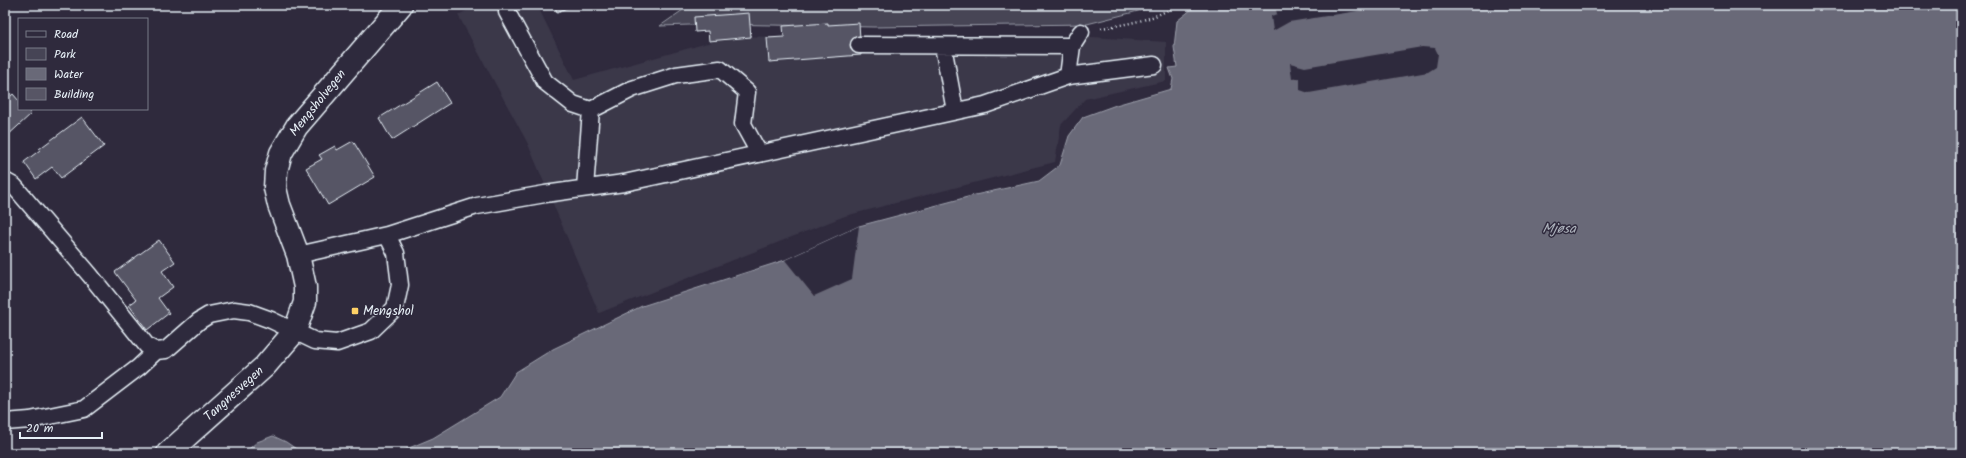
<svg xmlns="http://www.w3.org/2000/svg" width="1966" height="458" font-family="Kalam,sans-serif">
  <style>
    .built { fill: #3b3749 }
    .green { fill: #464455; stroke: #979aa6 }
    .water { fill: #696978; stroke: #9c9fab }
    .pier { fill: #2f2a3d }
    .building { fill: #575565; stroke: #e8f1f8 }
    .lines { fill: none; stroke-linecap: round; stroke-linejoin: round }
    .lane-casing { stroke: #e8f1f8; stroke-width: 19 }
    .secondary-casing { stroke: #e8f1f8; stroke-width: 25 }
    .path { stroke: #e8f1f8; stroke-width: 2.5; stroke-dasharray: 1 3; stroke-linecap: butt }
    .lane { stroke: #2f2a3d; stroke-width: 16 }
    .secondary { stroke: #2f2a3d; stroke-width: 22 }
    .poi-dot { fill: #ffd166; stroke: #2f2a3d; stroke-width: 1.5 }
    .labels { text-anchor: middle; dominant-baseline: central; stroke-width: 3; stroke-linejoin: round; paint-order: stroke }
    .street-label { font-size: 13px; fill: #e8f1f8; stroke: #2f2a3d }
    .poi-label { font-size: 13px; fill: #e8f1f8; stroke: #2f2a3d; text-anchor: start }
    .water-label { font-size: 14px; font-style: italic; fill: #afb4be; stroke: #2f2a3d }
  </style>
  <rect width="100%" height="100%" fill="#2f2a3d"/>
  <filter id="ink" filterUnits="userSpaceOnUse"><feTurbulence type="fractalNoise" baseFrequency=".025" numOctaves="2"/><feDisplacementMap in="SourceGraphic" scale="8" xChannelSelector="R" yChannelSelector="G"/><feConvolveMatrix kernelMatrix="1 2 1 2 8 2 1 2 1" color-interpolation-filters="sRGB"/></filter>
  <g filter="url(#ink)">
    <!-- built -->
    <path class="built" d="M478 5H537L574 80 733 36 970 41 1093 37 1166 42V81L1085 99 1061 125 1055 162 845 216 599 313 527 142 458 15Z"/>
    <!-- green -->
    <path class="green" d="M690 5H1156L1150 8 1087 24 874 27 719 24 660 26Z"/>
    <!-- water -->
    <path class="water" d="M1197 5H1961V453H397L433 438 500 397 516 372 553 349 642 306 785 260 859 226 975 195 1039 181 1060 165 1069 136 1083 117 1116 105 1171 89 1173 79 1169 68 1177 67 1174 47 1177 21Z
      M273 436 286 442 302 453H244L257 442Z"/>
    <!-- pier -->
    <path class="pier" d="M1275 5H1395L1289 22 1273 31 1271 16 1277 14Z
      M1422 47 1435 48 1438 54 1436 67 1428 72 1309 93 1300 90V78L1292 79 1290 63 1305 67Z
      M859 226 852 279 814 296 785 260Z"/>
    <!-- building -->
    <path class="building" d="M554 5H574L557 12Z
      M749 13 751 37 709 41 708 31 695 32 694 17Z
      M828 23V25L859 23 861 55 769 62 767 38 784 37 783 26Z
      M437 82 450 103 392 140 379 118Z
      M13 94 19 101V109H26L31 114 5 138V101Z
      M82 117 104 146 61 178 52 167 36 179 24 162 40 150 39 149Z
      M353 141 375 177 328 205 306 168 322 159 319 155 335 146 337 150Z
      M159 240 175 262 162 271 173 287 158 298 169 313 147 330 129 305 136 300 115 272Z"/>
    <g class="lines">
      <!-- lane casing -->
      <g class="lane-casing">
        <path id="lane" d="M507 12 545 82 573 104 591 110
          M859 45 1072 46
          M943 46 955 111
          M1068 76 1072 46 1081 32
          M5 181 14 186 90 275 147 346 156 351 166 350 199 321 209 315 234 310 249 312 271 320 315 341 337 343 371 331 395 308 400 285 396 253 387 235
          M585 188 591 110 632 89 676 75 720 69 747 92 743 124 759 153
          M298 255 387 235 477 206 545 194 624 183 985 105 1068 76 1154 65
          M5 422 30 420 84 409 139 367 156 351"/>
      </g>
      <!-- secondary casing -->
      <g class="secondary-casing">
        <path id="secondary" d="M168 453 265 366 295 331 305 302V287L298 255 279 205 275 188 276 171 281 153 297 126 401 5"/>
      </g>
      <!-- path -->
      <path class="path" d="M1101 28C1128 24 1154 20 1176 5"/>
      <!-- lane -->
      <use href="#lane" class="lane"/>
      <!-- secondary -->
      <use href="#secondary" class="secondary"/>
    </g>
  </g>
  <!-- markers -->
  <rect class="poi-dot" x="351" y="307" width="8" height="8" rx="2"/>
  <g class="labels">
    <!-- street labels -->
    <g class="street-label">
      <text transform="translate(318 103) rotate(-51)">Mengsholvegen</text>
      <text transform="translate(234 394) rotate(-42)">Tangnesvegen</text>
    </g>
    <!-- poi labels -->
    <g class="poi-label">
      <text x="363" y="311">Mengshol</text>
    </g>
    <!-- water labels -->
    <g class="water-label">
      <text x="1559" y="229">Mjøsa</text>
    </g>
  </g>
  <!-- margin -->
  <rect width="1966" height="458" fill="none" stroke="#2f2a3d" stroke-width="20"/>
  <rect x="10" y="10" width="1946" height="438" fill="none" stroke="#e8f1f8" stroke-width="1.5" filter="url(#ink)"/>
  <!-- legend -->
  <rect x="18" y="18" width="130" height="92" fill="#2f2a3d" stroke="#797a88"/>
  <rect x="26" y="31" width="20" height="6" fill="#2f2a3d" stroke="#797a88"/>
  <text x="54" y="38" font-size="12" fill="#e8f1f8">Road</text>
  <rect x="26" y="48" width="20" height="12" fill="#464455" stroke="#797a88"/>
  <text x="54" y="58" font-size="12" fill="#e8f1f8">Park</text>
  <rect x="26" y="68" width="20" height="12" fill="#696978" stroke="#797a88"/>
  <text x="54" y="78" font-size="12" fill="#e8f1f8">Water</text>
  <rect x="26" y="88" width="20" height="12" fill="#575565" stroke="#797a88"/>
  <text x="54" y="98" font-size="12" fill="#e8f1f8">Building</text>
  <!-- scale -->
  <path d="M20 432v6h82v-6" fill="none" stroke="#e8f1f8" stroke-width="2"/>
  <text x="26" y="432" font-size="12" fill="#e8f1f8" stroke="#2f2a3d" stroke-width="3" paint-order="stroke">20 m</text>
</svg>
